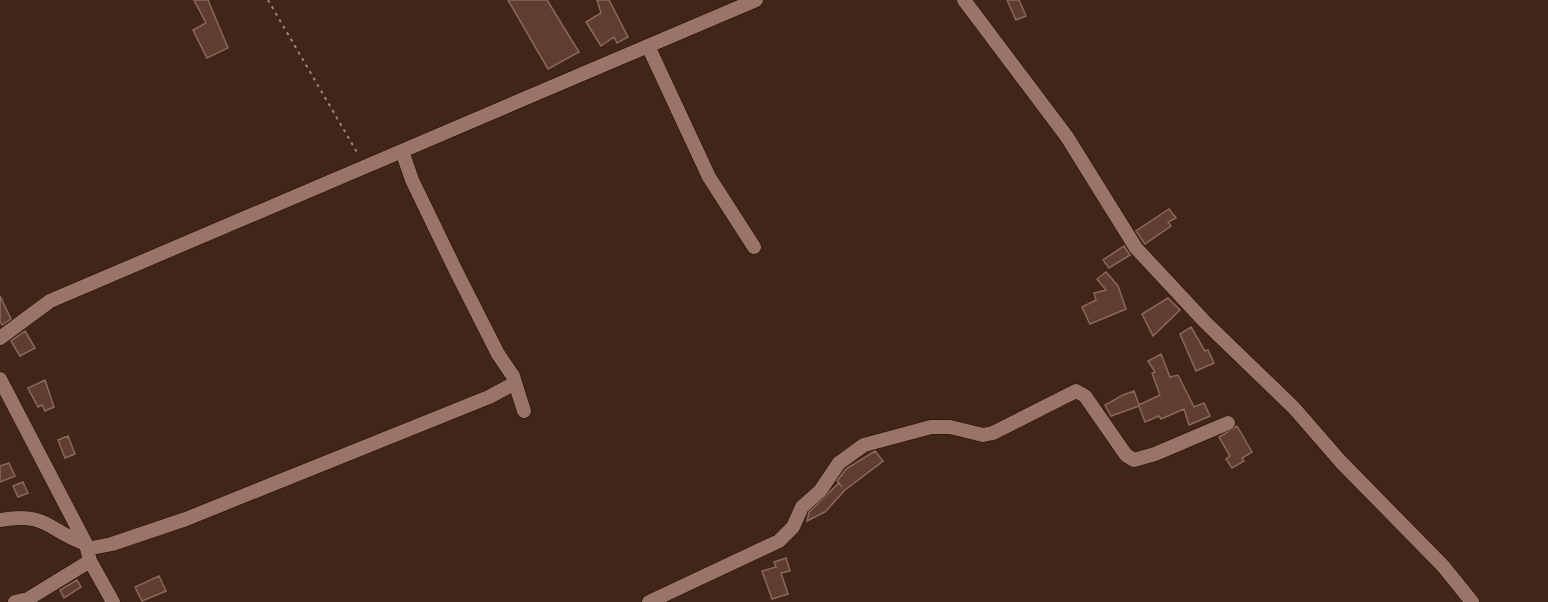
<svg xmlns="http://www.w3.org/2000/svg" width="1548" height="602" font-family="Merriweather,serif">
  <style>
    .building { fill: #5d3e31; stroke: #8a685a; stroke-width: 1.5 }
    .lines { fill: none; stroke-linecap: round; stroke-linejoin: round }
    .minor-casing { stroke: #270d03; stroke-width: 15 }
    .path { stroke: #9d857b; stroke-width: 2; stroke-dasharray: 3 4.5; stroke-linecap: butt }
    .minor { stroke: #997568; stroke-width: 14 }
  </style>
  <rect width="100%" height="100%" fill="#422519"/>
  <!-- building -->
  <path class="building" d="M194 0H208L228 48 207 58 193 30 206 23Z
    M508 0H547L579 52 548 69Z
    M597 0H609L628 37 617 43 614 37 601 46 586 22 601 13Z
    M1007 0H1019L1026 16 1016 20Z
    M1169 209 1176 218 1168 222 1171 226 1145 244 1136 231Z
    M1124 246 1130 255 1109 268 1103 260Z
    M1106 272 1118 286 1126 309 1090 324 1082 307 1096 300 1094 293 1106 290 1097 279Z
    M0 296 11 319 2 325 0 321Z
    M1168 298 1180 310 1153 336 1142 314Z
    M1191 327 1205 351 1208 350 1214 363 1196 371 1180 334Z
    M25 331 35 348 20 356 11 341Z
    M1161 354 1170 377 1178 375 1194 407 1204 403 1210 416 1189 425 1184 409 1161 419 1159 416 1145 422 1139 406 1111 416 1105 405 1123 395 1134 391 1139 405 1160 395 1152 373 1155 372 1148 361Z
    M45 380 54 407 45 411 42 405 38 407 28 388Z
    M1237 426 1252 452 1242 458 1244 461 1232 468 1226 459 1230 456 1219 437Z
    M68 436 75 454 65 458 58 440Z
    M875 451 883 461 845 490 825 512 807 521 809 512 839 483 842 487 837 481 846 469Z
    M9 463 15 476 0 482V466Z
    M23 482 28 493 18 497 13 486Z
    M786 558 790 571 781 573 788 594 772 599 762 571 776 567 774 562Z
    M159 576 166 591 142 601 135 587Z
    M77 580 81 587 64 598 60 590Z"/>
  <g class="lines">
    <!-- minor casing -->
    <g class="minor-casing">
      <path id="minor" d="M964 0 1067 137 1136 248 1205 322 1294 408 1341 462 1443 566 1472 602
        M648 46 709 177 754 247
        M402 151 412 180 456 271 498 354 513 376 524 411
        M0 338 50 301 756 0
        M0 379 86 544 90 561 113 602
        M0 520C49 512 46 530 86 544
        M87 549 112 544 186 519 489 397 515 383
        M15 602 28 599 90 561
        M649 602 779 541 793 527 802 507 820 491 839 463 864 445 931 427H950L983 435 993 433 1076 391 1085 396 1126 455 1134 460 1155 454 1228 423"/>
    </g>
    <!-- path -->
    <path class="path" d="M268 0 358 154"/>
    <!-- minor -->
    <use href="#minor" class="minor"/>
  </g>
</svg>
